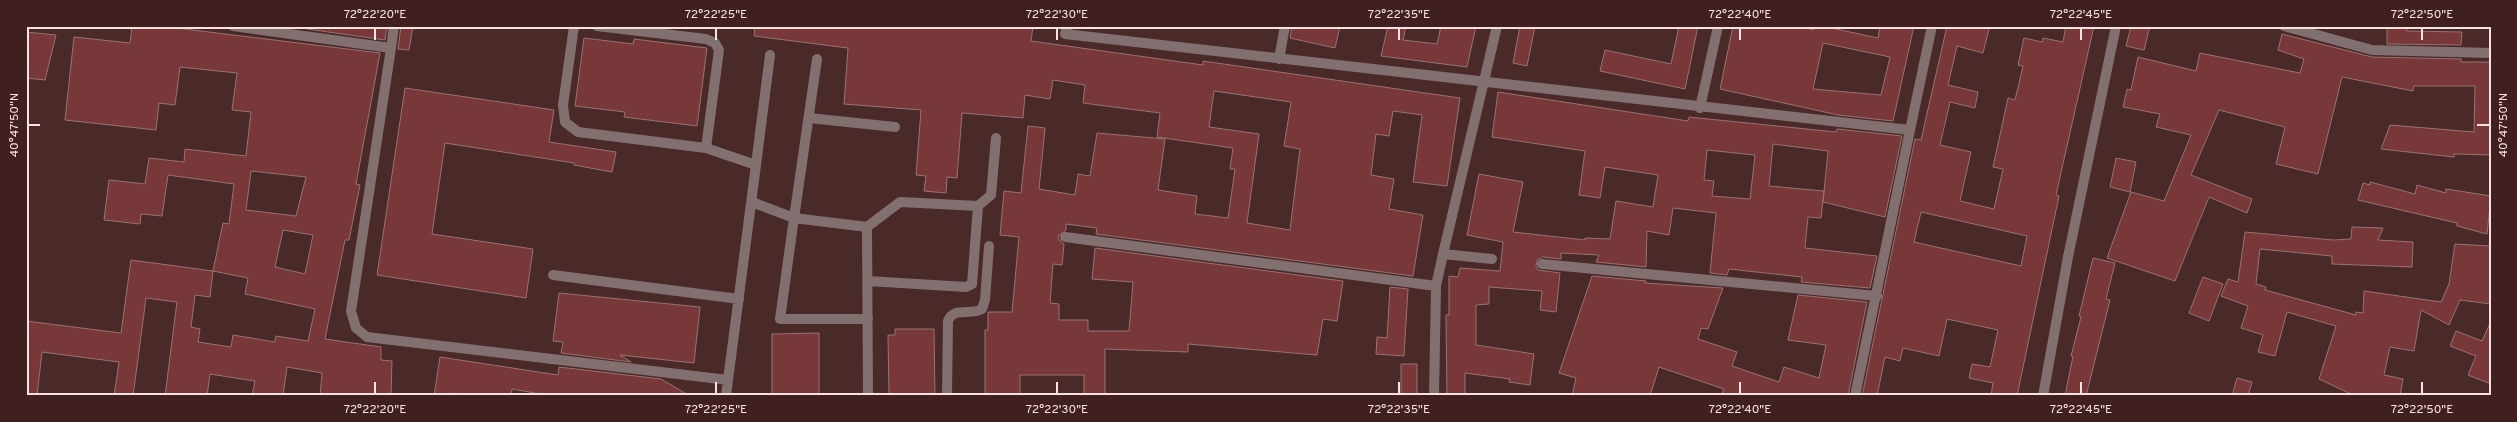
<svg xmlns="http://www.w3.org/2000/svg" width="2517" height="422" font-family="Overpass,sans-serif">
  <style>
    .building { fill: #78383a; stroke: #997271; fill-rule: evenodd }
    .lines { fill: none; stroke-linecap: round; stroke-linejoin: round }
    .service { stroke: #827070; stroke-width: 10 }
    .ticks { fill: none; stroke: #f8e2e1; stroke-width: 2 }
    .neatline { fill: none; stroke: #f8e2e1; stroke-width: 2 }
    .ticks-label { font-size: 12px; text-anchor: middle; fill: #f8e2e1 }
  </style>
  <rect width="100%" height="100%" fill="#4a2929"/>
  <!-- building -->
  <path class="building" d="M132 26H160L380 53 356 184 360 185 349 240H345L325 339 381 347V360L392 361 391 396H320L322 373 287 367 283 396H252L255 381 210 374 207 396H165L177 302 146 298 133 396H114L119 362 42 352 37 396H26V321L121 333 131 260 213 271 223 223 229 224 234 184 168 175 162 216 141 214 140 224 104 220 109 180 145 184 149 158 184 162 185 149 246 156 251 112 232 110 237 73 180 67 175 105 159 103 156 130 65 120 74 37 130 43ZM251 171 306 177 296 216 246 210ZM283 230 313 235 305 274 275 267ZM213 271 248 278 245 294 315 309 308 341 276 336 275 342 233 335 231 347 198 342 200 329 191 327 195 295 210 297Z
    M308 26H387L385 40 307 29Z
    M401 26H413L409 50 398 49Z
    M755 26H1033L1031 41 1203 65V61L1460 98 1447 186 1413 182 1422 115 1393 111 1389 136 1376 134 1371 175 1394 179 1389 209 1423 215 1413 276 1096 234 1097 228 1066 224V230L1058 236 1059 240 1064 244 1062 265 1053 264 1050 303 1059 304V320H1088V331H1129L1133 282 1092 279 1095 248 1343 281 1337 321 1323 319 1317 355 1188 344V352L1105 349V396H1084V375H1020V396H985V330H988V312H1012L1019 237 1000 235 1004 191 1021 193 1028 126 1045 128 1039 189 1075 195 1078 174 1090 176 1097 133 1165 139 1158 190 1197 196 1195 214 1228 218 1235 169H1230L1233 148 1157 137 1160 113 1083 103 1085 85 1053 80 1050 99 1025 95 1023 118 962 113 957 178 947 177 946 193 924 191 926 176 916 175 921 110 844 104 848 48 754 36ZM1214 91 1291 102 1284 146 1300 149 1290 230 1247 223 1259 134 1209 127Z
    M1292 26H1340L1335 48 1290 38Z
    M1388 26H1406L1403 40 1437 44 1441 26H1476L1467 67 1381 56Z
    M1520 26H1535L1527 66 1513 63Z
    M1679 26H1698L1685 89 1600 71 1605 50 1671 64Z
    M1733 26H1799L1814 30 1815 26H1822L1878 38 1880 26H1914L1893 121 1838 115 1720 89ZM1823 43 1890 57 1881 95 1813 89Z
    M1947 26H1976L1989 29 1983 53 1957 46 1948 85 1978 92 1975 108 1950 102 1940 145 1971 152 1960 201 1994 209 2003 169 1993 167 2008 98 2015 100 2023 66 2018 65 2024 38 2042 42 2043 38 2063 42 2066 26H2094L2056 195 2059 196 2017 396H1991L1993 383 1969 378 1972 364 1990 367 1998 330 1947 319 1939 356 1903 348 1900 361 1885 357 1877 396H1862L1915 139 1921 140ZM1921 212 2027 236 2021 266 1914 242Z
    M2131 26H2150L2144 50 2126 46Z
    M2387 26H2407V31L2462 32 2461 45 2387 44Z
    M26 32 56 35 45 80 26 78Z
    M2282 34 2372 57 2461 59V62H2491V155L2454 154V157L2381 149 2390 125 2474 132 2475 86H2414L2413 91 2342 77 2318 174 2276 164 2285 127 2219 110 2191 175 2252 199 2247 213 2209 197 2175 281 2107 258 2131 192 2164 201 2191 135 2156 127 2160 114 2123 107 2127 89 2131 90 2138 57 2196 71 2200 53 2300 73 2304 59 2278 50Z
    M584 38 633 44 634 39 707 48 697 126 624 117 625 112 575 106Z
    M405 88 554 110 549 142 616 152 612 172 574 165V163L445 143 432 234 533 249 526 298 377 275Z
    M1498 92 1688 121 1689 117 1836 132 1837 129 1902 136 1885 217 1823 202 1828 151 1773 144 1769 186 1824 191 1821 218 1808 217 1805 248 1877 256 1870 288 1801 282 1802 277 1729 269 1727 275 1710 273 1716 213 1673 208 1669 235 1647 231 1646 267 1596 262 1599 255 1561 253V259L1543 257 1537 260 1536 266 1538 270 1560 273 1556 312 1540 310 1542 291 1489 287V304L1476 305V345L1534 354 1530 385 1509 382 1510 379 1465 373V396H1447L1446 315H1449V276L1458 277 1460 268 1500 271 1503 242 1467 235 1479 174 1523 182 1513 232 1585 240V238L1610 239 1616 201 1653 207 1658 175 1605 167 1600 198 1579 195 1585 151 1492 137ZM1707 150 1755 155 1750 199 1712 196 1714 181 1704 180Z
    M2116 158 2136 162 2130 192 2110 187Z
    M2370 182 2415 194 2417 185 2446 193V189L2491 196 2487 234 2457 226V223L2358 200 2363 183 2370 185Z
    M2352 227 2383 228 2378 240 2413 242 2412 267 2332 264V256L2260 249 2256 284 2266 287 2265 290 2356 315V312L2363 313 2364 291 2441 302 2449 284 2455 244 2491 246V304L2460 300 2449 325 2421 310 2414 351 2390 347 2384 375 2403 379 2400 396H2355L2319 379 2336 326 2287 312 2275 356 2258 352 2263 335 2241 328 2248 306 2221 296 2228 279 2238 282 2245 232 2333 240 2351 239Z
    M2093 258 2115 263 2106 299 2110 300 2086 396H2065L2073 356H2071L2081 317 2079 316Z
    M1592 276 1646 281 1645 283 1723 288 1708 329 1701 328 1698 339 1737 352 1732 366 1779 382 1784 367 1819 378 1826 345 1788 340 1798 295 1867 302 1848 396H1721L1724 389 1659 367 1650 396H1572L1576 378 1559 373Z
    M2203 277 2223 284 2209 321 2189 313Z
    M1390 287 1408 289 1404 356 1376 354 1377 337 1387 338Z
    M559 293 700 307 694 363 620 355 631 362 561 353 563 342 553 341Z
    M2491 321V384L2468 375 2476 356 2450 346 2456 331 2482 341Z
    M895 329H934L935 396H889L888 335H895Z
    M819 333V396H772V334Z
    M440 357 558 375 559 367 661 379 690 396H552L512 389 511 396H472L454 393V396H434Z
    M1401 364H1417V396H1401Z
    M2237 378 2252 382 2248 396H2232Z"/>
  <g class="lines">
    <!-- service -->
    <path class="service" d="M233 26 391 48 351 311 356 328 367 337 728 380 726 396
      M574 26 563 105 565 122 578 132 706 148 756 165 728 380
      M597 26 706 39 715 43 719 50 706 148
      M1067 26 1065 34 1910 130 1932 26
      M2284 26 2372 50 2491 53
      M391 48 394 26
      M1279 59 1285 26
      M1700 108 1718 26
      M809 118 895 127
      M756 165 770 55
      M752 202 794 218 817 59
      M978 206 991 195 996 138
      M867 227 900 202 978 206 972 284 966 287 868 281
      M1065 237 1436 286
      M1443 254 1497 26
      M1542 264 1877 296
      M553 275 739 299
      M868 319H780L794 218 867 227 868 396
      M947 396 948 321C954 306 970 316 982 309L985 300 989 246
      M1434 396 1436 286 1443 254 1492 259
      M1855 396 1910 130
      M2043 396 2068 257 2116 26"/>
  </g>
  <!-- ticks -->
  <path class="ticks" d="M375 28V40M716 28V40M1057 28V40M1399 28V40M1740 28V40M2081 28V40M2422 28V40M28 125H40M2477 125H2490M375 382V394M716 382V394M1057 382V394M1399 382V394M1740 382V394M2081 382V394M2422 382V394"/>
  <!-- border -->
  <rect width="2517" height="422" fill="none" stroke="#3f1f1f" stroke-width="55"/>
  <rect x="28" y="28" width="2462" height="366" class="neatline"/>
  <g class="ticks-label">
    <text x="375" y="18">72°22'20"E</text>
    <text x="716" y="18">72°22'25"E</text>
    <text x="1057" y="18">72°22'30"E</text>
    <text x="1399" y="18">72°22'35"E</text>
    <text x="1740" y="18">72°22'40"E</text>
    <text x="2081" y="18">72°22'45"E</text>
    <text x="2422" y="18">72°22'50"E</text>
    <text transform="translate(14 125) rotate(-90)" y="4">40°47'50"N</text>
    <text transform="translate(2503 125) rotate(-90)" y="4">40°47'50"N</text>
    <text x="375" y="413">72°22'20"E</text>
    <text x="716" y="413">72°22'25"E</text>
    <text x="1057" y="413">72°22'30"E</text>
    <text x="1399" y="413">72°22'35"E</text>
    <text x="1740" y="413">72°22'40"E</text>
    <text x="2081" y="413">72°22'45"E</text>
    <text x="2422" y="413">72°22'50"E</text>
  </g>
</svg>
